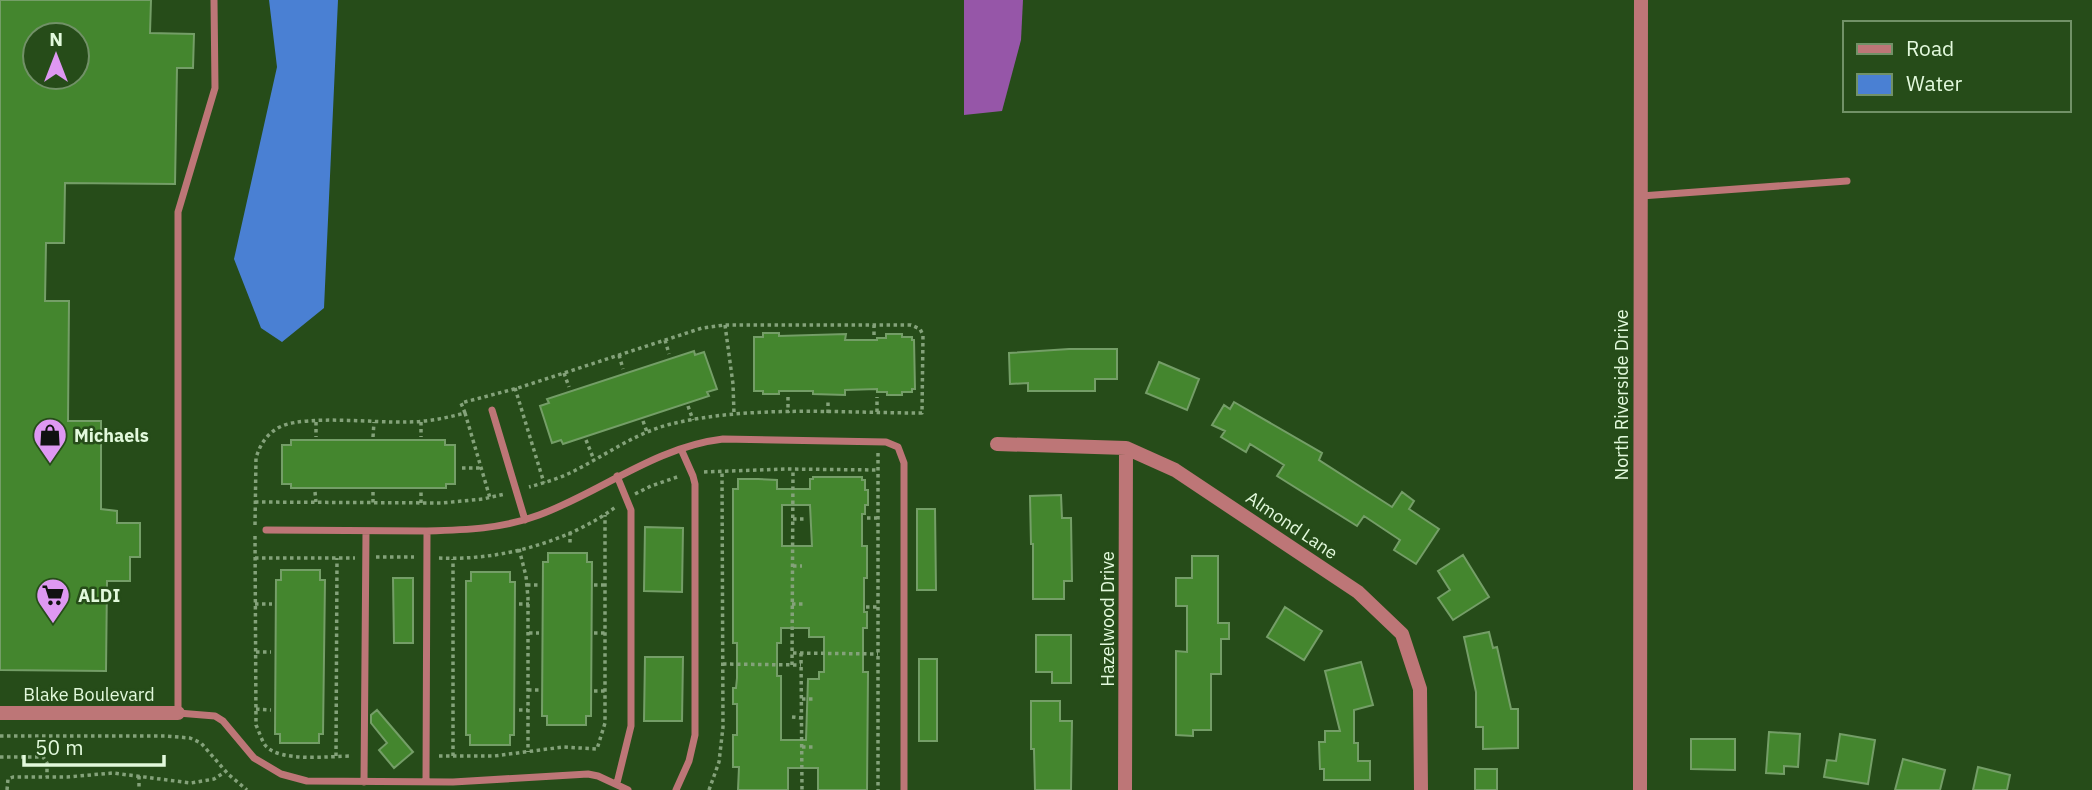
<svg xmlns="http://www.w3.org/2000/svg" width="2092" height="790" font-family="'IBM Plex Sans',sans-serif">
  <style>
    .forest { fill: #9656a8 }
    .water { fill: #4a80d3 }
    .building { fill: #44862e; stroke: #749e67; stroke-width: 2; fill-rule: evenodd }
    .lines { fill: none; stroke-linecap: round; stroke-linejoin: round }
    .path { stroke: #84a27a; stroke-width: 3.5; stroke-dasharray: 3.5 3.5; stroke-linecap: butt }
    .service { stroke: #bd7677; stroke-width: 7 }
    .minor { stroke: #bd7677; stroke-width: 14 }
    .tertiary { stroke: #bd7677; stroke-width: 14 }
    .labels { text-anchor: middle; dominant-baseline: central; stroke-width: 5; stroke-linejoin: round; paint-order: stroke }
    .street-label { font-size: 18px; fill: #e2f9dc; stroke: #264c19 }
    .poi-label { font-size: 18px; font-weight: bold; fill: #e2f9dc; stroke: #264c19; text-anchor: start }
  </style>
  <rect width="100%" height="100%" fill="#264c19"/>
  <!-- forest -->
  <path class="forest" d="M964 0H1023L1021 40 1002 111 964 115Z"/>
  <!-- water -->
  <path class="water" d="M269 0H338L324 308 282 342 261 328 234 259 277 67Z"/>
  <!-- building -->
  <path class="building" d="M0 0H151L150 33 194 34 193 68H177L175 184 65 183 64 243H46L45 301H69L68 421H101V509L117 511V523H140V557H130V581H107L106 671 0 670ZM35 35H77V77H35Z
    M763 333H779V336L846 334 845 340H877V338H886V334H902V337H912V340H914L915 389H912V392H902V395H887V392H877V389L845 390V395L813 394V391H779V394H763V391H754V337H763Z
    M1069 349H1117V379H1095V391H1028V383L1010 384 1009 353Z
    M694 351 695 355 704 352 717 389 707 392 709 396 563 444 561 440 552 443 540 406 549 403 547 399Z
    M1159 362 1199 379 1187 410 1146 393Z
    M1234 402 1322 453 1319 460 1392 507 1402 492 1414 501 1409 509 1439 529 1416 564 1394 550 1400 540 1364 516 1357 526 1277 476 1284 465 1250 444 1246 452 1221 437 1225 431 1212 425 1224 405 1230 409Z
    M291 440H445V445H455V484H446V488H291V484H282V445H291Z
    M813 477H862V480H865V490H868V505H865V514H862V546H867V578H864V612H867V628H863V672H868L867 790H818V768H788V790H738L739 767H733V735H737V704H733V688H736L737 678V643H733V489H738V479H758L777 480V489H810V479H813ZM782 505H810L812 546H782ZM781 628H809V637H824V672H819V679H808L806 740H781V676H777V643H781Z
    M1061 495 1062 518H1071L1072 581H1064V599H1033V544H1031L1030 496Z
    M917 509H935L936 590H917Z
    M645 527 683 528 682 592 644 591Z
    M548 553H587V562H592L591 716H586V725H547V716H542L543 562H548Z
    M1463 555 1489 597 1453 620 1438 598 1450 590 1438 571Z
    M1192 556H1218V623H1229V639H1221V674H1211V730H1193V736L1176 735V651L1187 652V606H1176V578H1192Z
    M281 570H320V580H325L323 734H319V743H280V734H275L276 580H281Z
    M471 572H510V582H515L514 735H510V745H470V735H466V581H471Z
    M393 578H413V643H394Z
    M1285 607 1322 631 1304 660 1267 637Z
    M1489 632 1493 648 1497 647 1511 709H1518V748L1483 749V727H1476V692L1464 637Z
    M1036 635H1071V683H1052V672H1036Z
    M645 657H683L682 721H644Z
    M919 659H937V741H919Z
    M1361 662 1373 705 1354 710V743H1358V761H1370V780H1324V769H1320L1319 742H1325V731H1340L1325 671Z
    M1031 701H1060V721H1072L1071 790H1035L1034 749H1031Z
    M377 710 413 752 394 768 379 750 387 743 371 723V715Z
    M1769 732 1800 734 1798 767 1784 766V774L1766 773Z
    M1840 734 1875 740 1868 784 1824 777 1827 760 1836 761Z
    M1691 739H1735V770L1691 769Z
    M1903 759 1945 770 1940 790H1895Z
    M1978 767 2010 775 2007 790H1973Z
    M1475 769H1497V790H1475Z"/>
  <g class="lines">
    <!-- path -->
    <path class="path" d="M725 325 733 384 734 414
      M874 335V325
      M665 340 669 354
      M619 355 623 369
      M564 373 569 387
      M515 388 544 483
      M788 397V413
      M688 406 693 420
      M877 412V397
      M465 413 461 403 518 388 702 328 725 325H911L920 329 923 335 922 413C842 413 749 405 671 424 635 433 606 455 574 471 560 478 544 483 529 487
      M828 413V399
      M643 421 647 432
      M316 422V437
      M421 422V437
      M373 437 374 422
      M586 440 594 460
      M878 453V790
      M462 468H480
      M704 472 785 469 877 470
      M315 492 316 502
      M373 492V503
      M635 494 651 486 680 476
      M255 502 442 503 483 499 505 494
      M421 503V492
      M867 518H877
      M793 519H806
      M255 525 256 458C260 444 268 432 282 426 309 415 375 423 407 422 427 422 446 418 465 413L490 498
      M570 532V546
      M255 536 256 725C259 731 261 739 265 745 279 763 331 756 352 756
      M519 549 526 576 528 598V752
      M376 557H414
      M255 558H355
      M439 558C499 561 569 542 617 506
      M793 566H802
      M527 585H539
      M594 585H605
      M255 604H272
      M519 604H529
      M792 604H805
      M866 607H878
      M529 633H539
      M594 633H605
      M256 652H271
      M793 653 878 654
      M801 653 802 790
      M723 664 801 665
      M792 665 793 470
      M528 690H539
      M594 691H605
      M802 699H813
      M256 709 271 710
      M519 710H528
      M792 717 802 718
      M0 736H165L190 738 201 743 228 774 247 790
      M802 747H813
      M336 756 337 558
      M439 756H494L563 747 597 749 605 723V515
      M453 756V559
      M0 757H43L47 763V777
      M139 776V790
      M7 790 8 779 13 777H67L113 773 191 783 214 779 225 772
      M709 790 719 762 723 727 722 471"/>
    <!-- service -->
    <path class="service" d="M214 0 215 88 178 212V713L215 716 223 721 254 758 281 774 307 781 453 782 588 774 598 776 628 790
      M1641 196 1847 181
      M492 410 525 520
      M266 530 427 531
      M364 782 366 531
      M426 782 427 531C465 530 502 529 539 515 601 492 655 447 723 439L886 442 898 447 904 463V790
      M617 783 631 726V510L617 476
      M676 790 689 761 695 735V484L693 476 681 449"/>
    <!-- minor -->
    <path class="minor" d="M997 444 1126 448 1175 470 1358 592 1402 634 1420 689 1421 790
      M0 713H178
      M1125 790 1126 448"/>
    <!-- tertiary -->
    <path class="tertiary" d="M1640 790 1641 0"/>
  </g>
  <!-- icons -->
  <defs>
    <g id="shop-pin" transform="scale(1.75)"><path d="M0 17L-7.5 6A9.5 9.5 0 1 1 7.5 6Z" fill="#de98f2" stroke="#264c19"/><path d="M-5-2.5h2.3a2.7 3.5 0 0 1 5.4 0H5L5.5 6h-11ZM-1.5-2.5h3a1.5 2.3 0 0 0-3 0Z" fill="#111"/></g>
    <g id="supermarket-pin" transform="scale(1.75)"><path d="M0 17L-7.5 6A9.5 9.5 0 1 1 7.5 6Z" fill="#de98f2" stroke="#264c19"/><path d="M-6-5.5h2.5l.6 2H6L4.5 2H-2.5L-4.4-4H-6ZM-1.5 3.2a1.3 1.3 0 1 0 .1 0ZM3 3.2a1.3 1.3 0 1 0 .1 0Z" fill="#111"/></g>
  </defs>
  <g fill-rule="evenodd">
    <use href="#shop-pin" x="50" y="435"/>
    <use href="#supermarket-pin" x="53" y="595"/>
  </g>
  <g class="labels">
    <!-- street labels -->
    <g class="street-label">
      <text transform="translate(1621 395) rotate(-90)">North Riverside Drive</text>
      <text transform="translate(1292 525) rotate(34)">Almond Lane</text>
      <text transform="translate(1107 619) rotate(-90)">Hazelwood Drive</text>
      <text x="89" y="694">Blake Boulevard</text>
    </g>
    <!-- poi labels -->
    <g class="poi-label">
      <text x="74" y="435">Michaels</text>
      <text x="78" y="595">ALDI</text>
    </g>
  </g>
  <!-- legend -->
  <rect x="1843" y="21" width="228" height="91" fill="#264c19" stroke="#719167" stroke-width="2"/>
  <rect x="1857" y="44" width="35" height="10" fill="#bd7677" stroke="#719167" stroke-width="2"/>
  <text x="1906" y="56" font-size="21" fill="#e2f9dc">Road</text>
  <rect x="1857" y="74" width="35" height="21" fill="#4a80d3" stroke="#719167" stroke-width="2"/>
  <text x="1906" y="91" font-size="21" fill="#e2f9dc">Water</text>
  <!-- north arrow -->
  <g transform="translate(56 56)"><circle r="33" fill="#264c19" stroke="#719167" stroke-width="2"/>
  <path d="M0-5L12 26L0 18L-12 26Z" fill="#de98f2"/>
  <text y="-10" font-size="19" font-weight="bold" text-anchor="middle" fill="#e2f9dc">N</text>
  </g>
  <!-- scale -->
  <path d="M24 755v10h140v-10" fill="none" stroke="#e2f9dc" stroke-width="3.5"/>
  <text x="35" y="755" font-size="21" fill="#e2f9dc" stroke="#264c19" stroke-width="5" paint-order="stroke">50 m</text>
</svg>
